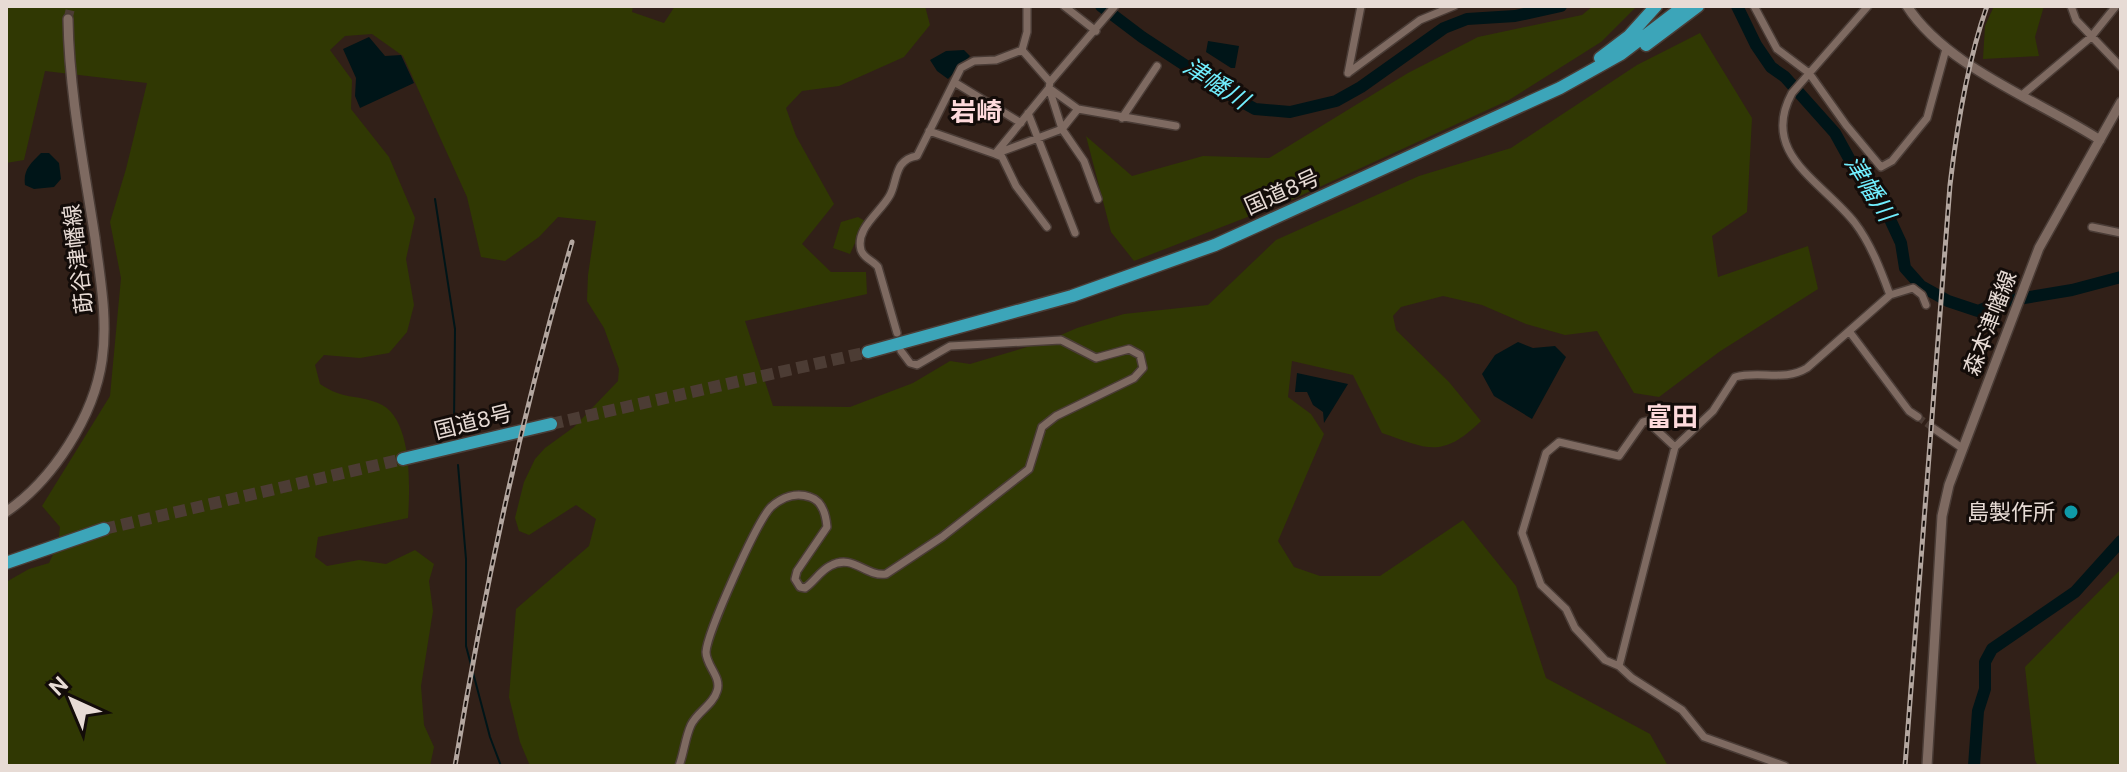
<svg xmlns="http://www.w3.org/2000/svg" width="2127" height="772" font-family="'DM Sans','Noto Sans JP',sans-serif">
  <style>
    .green { fill: #303803 }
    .water { fill: #001518 }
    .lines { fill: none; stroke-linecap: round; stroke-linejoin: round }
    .stream { stroke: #001518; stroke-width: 2 }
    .river { stroke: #001518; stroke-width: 12 }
    .street-tunnel { stroke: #4c3c34; stroke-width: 7; stroke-dasharray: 7 3.5; stroke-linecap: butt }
    .secondary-tunnel { stroke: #4c3c34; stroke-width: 9; stroke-dasharray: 9 4.5; stroke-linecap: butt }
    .highway-tunnel { stroke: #4c3c34; stroke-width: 12; stroke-dasharray: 12 6; stroke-linecap: butt }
    .street-casing { stroke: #4a3c36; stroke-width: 10 }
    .secondary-casing { stroke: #4a3c36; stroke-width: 12 }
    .highway-casing { stroke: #4a3c36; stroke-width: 15 }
    .street { stroke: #7e6a61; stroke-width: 7 }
    .secondary { stroke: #7e6a61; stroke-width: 9 }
    .highway { stroke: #3ca5b9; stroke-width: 12 }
    .rail-casing { stroke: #b3a69f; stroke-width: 5 }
    .rail { stroke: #130c09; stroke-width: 2; stroke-dasharray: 6; stroke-linecap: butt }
    .culture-dot { fill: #0f9aa8; stroke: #130c09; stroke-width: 3 }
    .labels { text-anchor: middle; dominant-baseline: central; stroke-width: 6; stroke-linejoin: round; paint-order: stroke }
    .street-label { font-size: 22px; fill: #e7dbd5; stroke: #130c09 }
    .poi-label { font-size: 22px; fill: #e7dbd5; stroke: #130c09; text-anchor: end }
    .water-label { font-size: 24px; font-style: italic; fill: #71efff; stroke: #130c09 }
    .quarter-label { font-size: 26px; font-weight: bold; fill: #fedadc; stroke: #130c09 }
  </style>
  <rect width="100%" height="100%" fill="#312018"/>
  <!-- green -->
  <path class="green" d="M6 6H633L632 12 664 23 675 6H925L930 25 904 57 839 86 802 91 786 108 796 136 834 204 802 244 831 272H866L867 294 745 321 773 406 850 407 913 383 950 361 970 364 1047 341 1077 328 1124 314 1208 305 1276 240 1419 176 1511 148 1637 65 1700 33 1752 118 1747 212 1712 236 1718 277 1808 246 1818 289 1719 352 1659 397 1634 393 1597 331 1565 335 1526 324 1482 305 1443 296 1401 307 1393 316 1396 330 1449 382 1481 421C1442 459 1428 449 1382 433L1353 375 1292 361 1288 397 1311 414 1324 434 1278 541 1294 567 1320 576H1380L1463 520 1516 586 1546 678 1650 734 1668 766H530L520 742 509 697 516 609 589 546 596 519 576 505 529 535 519 531 515 518 524 482 535 459 545 448 574 427 618 381 619 369 604 328 587 301 588 275 596 221 558 217 539 237 505 261 481 257 467 197 403 56 372 34 345 36 330 50 352 80 351 109 389 157 415 218 406 259 414 305 407 332 389 353 360 358 324 355 315 365 320 384C344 400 355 394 378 403 413 416 410 487 408 518L318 537 315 557 327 566 359 560 386 564 415 550 434 564 429 581 433 611 421 686 424 725 434 747 430 766H6V582L29 569 49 563 58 544 60 527 42 506 110 396 121 278 110 222 126 169 147 83 45 71 24 160 6 163Z
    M1593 6H1637L1601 42 1509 100 1289 201 1134 261 1111 232 1086 136 1132 176 1203 156 1269 158 1408 73 1478 37 1582 15Z
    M1994 6H2044L2035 37 2039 56 1983 59 1985 26Z
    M858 217 865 221 850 254 833 248 841 222Z
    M2121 569V766H2038L2035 760 2025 667Z"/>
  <!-- water -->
  <path class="water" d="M369 37 385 56 401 55 414 83 360 108 355 96 356 78 343 49Z
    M1208 41 1239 46 1235 68H1231L1206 52Z
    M964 50 970 56 948 79 937 71 930 60 946 51Z
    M41 153H49L59 163 61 179 54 187 34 189 25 185C23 170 30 164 41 153Z
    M1518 342 1533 348 1555 346 1566 357 1532 419 1494 396 1482 374 1495 355Z
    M1297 373 1348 384 1324 423 1323 412 1313 405 1307 392H1295Z"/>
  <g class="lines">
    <!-- stream -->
    <path class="stream" d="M435 199 455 329 454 422
      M458 465 466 559V646L490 737 501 766"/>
    <!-- river -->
    <path class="river" d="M1101 6 1142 37 1235 98 1255 109 1290 112 1336 101 1361 87 1444 28 1467 19 1515 16 1561 6
      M1737 6 1756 45 1771 67 1785 77 1835 133 1867 191 1888 215 1901 243 1905 268 1921 286 1948 301 1978 311 2000 302 2072 290 2121 277
      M1974 766 1978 711 1985 689V662L1992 649 2075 592 2121 541"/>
    <!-- street-tunnel -->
    <path class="street-tunnel" d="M1918 417 1933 428"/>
    <!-- secondary-tunnel -->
    <path class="secondary-tunnel" d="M68 19 71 6"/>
    <!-- highway-tunnel -->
    <path class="highway-tunnel" d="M551 424 868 352
      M104 529 403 459"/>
    <!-- street casing -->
    <g class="street-casing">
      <path id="street" d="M1064 6 1096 31
        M1754 6 1777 49 1809 73 1846 125 1881 167 1892 161 1927 118 1946 49
        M2071 6 2076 20 2121 67
        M1022 50 1050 82 1049 88 1062 129 1084 161 1098 199
        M1348 73 1420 20 1454 6
        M1348 73 1361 6
        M954 82 1021 123
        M1050 82 1115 6
        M2022 95 2091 37 2116 6
        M1028 113 1075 233
        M1122 118 1157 66
        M929 131 995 154 1062 129 1078 109 1176 126
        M1047 227 1016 186 1002 157 995 154 1049 88 1078 109
        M2092 227 2121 233
        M1890 295 1913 288 1922 295 1926 305
        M1849 331 1909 411 1918 417
        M897 333 878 267C873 260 864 259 861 250 855 228 881 212 890 195 895 186 895 174 901 165 906 159 910 157 917 156L961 68 974 61 996 60 1022 50 1027 32V6
        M1933 428 1962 448
        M1619 666 1675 447
        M679 766C684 753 685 738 691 725 697 712 713 705 717 691 722 677 706 666 706 652 707 633 757 521 771 507 782 497 796 492 810 497 823 501 826 515 827 527L797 571 795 579 800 587 805 588C814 582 820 571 830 566 853 553 865 577 886 574L942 537 1029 469 1042 427 1056 416 1134 378 1143 368 1140 355 1129 349 1096 358 1061 340 950 346 917 365 910 363 901 351
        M1785 766 1704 737 1682 710 1632 678 1619 666 1605 660 1575 628 1566 609 1541 585 1522 533 1546 453 1559 442 1619 456 1643 422 1647 421 1675 447 1713 411 1735 377C1760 370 1784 382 1807 368L1890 295C1881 271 1871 244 1855 223 1822 181 1759 154 1792 93L1868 6"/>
    </g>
    <!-- secondary casing -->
    <g class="secondary-casing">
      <path id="secondary" d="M1907 6C1946 67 2040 101 2100 140
        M6 512C53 480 94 416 102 360 108 319 100 278 95 238 84 166 69 92 68 19
        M1927 766 1942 516 1949 485 2039 248 2121 102"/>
    </g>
    <!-- highway casing -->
    <g class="highway-casing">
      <path id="highway" d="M1646 45 1698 6
        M1600 58 1629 36 1656 6
        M868 352 1072 296 1215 245 1560 88 1621 54 1684 6
        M403 459 551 424
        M6 563 104 529"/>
    </g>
    <!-- street -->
    <use href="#street" class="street"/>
    <!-- secondary -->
    <use href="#secondary" class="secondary"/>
    <!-- highway -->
    <use href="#highway" class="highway"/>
    <!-- rail casing -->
    <g class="rail-casing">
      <path id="rail" d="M455 766C484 589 522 414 572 242
        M1905 766 1950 185C1957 125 1967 63 1987 6"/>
    </g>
    <!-- rail -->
    <use href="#rail" class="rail"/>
  </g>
  <!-- markers -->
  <circle class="culture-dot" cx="2071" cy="512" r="8"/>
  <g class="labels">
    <!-- street labels -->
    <g class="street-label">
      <text transform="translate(1282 192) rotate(-24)">国道8号</text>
      <text transform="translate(78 259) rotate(-97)">莇谷津幡線</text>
      <text transform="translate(1990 323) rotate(-69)">森本津幡線</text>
      <text transform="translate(473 422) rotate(-14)">国道8号</text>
    </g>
    <!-- poi labels -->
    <g class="poi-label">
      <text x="2055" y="512">島製作所</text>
    </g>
    <!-- water labels -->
    <g class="water-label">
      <text transform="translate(1216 83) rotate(33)">津幡川</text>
      <text transform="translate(1870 188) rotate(58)">津幡川</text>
    </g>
    <!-- quarter labels -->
    <g class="quarter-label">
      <text x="976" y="112">岩崎</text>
      <text x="1672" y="417">富田</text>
    </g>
  </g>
  <!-- border -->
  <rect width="2127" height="772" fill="none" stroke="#e7dbd5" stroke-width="16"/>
  <!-- north arrow -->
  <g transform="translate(72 700) rotate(316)" stroke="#130c09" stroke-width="6" paint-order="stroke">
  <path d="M0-6L14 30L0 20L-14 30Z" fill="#e7dbd5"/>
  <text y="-12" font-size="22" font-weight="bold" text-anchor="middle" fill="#e7dbd5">N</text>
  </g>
</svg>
